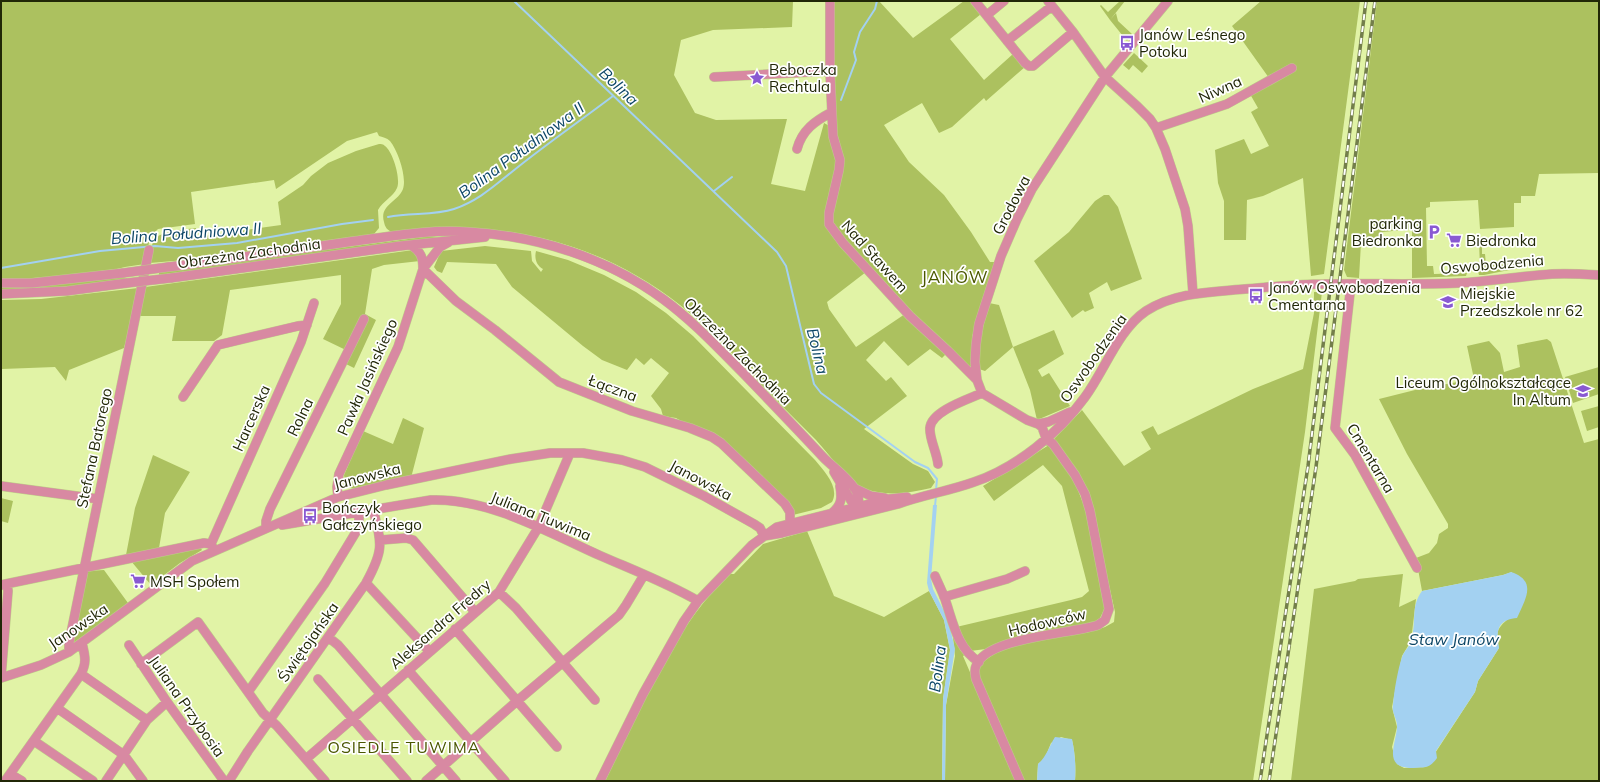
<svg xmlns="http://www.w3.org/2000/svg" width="1600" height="782" font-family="Mulish,sans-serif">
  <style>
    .green { fill: #acc15f; fill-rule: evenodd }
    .water { fill: #a3d1f1 }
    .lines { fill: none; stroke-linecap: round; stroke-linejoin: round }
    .stream { stroke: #a3d1f1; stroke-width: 2 }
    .minor-casing { stroke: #bece89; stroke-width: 10 }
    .minor { stroke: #d889a2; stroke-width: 9 }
    .rail-casing { stroke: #737e4b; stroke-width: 3.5 }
    .rail { stroke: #fff; stroke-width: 2; stroke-dasharray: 6; stroke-linecap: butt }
    .minor-bridge-casing { stroke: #bece89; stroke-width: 10; stroke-linecap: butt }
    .minor-bridge { stroke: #d889a2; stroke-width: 9 }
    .labels { text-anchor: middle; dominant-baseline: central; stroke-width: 3.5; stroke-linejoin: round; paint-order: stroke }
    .poi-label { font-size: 15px; fill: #212707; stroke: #fff; text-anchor: start }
    .street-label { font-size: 15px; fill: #212707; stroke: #fff }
    .water-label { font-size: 16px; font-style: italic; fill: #0c4666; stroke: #fff }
    .neighbourhood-label { font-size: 16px; letter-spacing: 1px; fill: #4a5700; stroke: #fff }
    .quarter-label { font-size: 17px; letter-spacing: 1px; fill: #4a5700; stroke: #fff }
  </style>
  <rect width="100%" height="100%" fill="#e1f3a6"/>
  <!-- green -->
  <path class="green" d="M1 1H793L792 27 713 30 681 40 674 75 695 113 716 120 787 119 771 184 805 191 824 123 835 129 828 1H879L913 38 964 1H971L981 14 950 39 984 80 1013 54 1025 67 986 101 984 98 952 127 939 133 922 103 884 125 909 162 944 195 971 232 990 262H995L972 337 974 374 969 378 946 354 942 358 930 349 908 366 884 341 866 360 886 381 891 377 907 396 864 429 913 464 928 471 935 482 931 488C906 494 876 498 854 483 849 481 846 475 843 472 834 461 825 450 816 440 801 425 786 410 771 395 742 364 713 331 680 305 596 239 496 218 392 232 387 230 385 227 384 222 379 205 398 202 403 189 407 177 398 151 390 141 387 138 382 137 379 136L377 132 347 141 276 189 274 180 191 192 195 224 158 229 150 237 145 264 125 267 117 269C78 274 40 279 1 279ZM866 272 905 314 856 347 829 309 827 302Z
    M1120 1H1125L1110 20 1100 6 1101 5 1108 12Z
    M1261 1H1360L1324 274 1311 276 1303 178 1263 196 1247 200 1246 240H1224V201L1218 183 1215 150 1244 139 1251 154 1269 146 1251 112 1258 108 1250 94 1269 78 1232 26Z
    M1377 1H1599V173L1539 174 1535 196H1521V203H1514V227L1480 229 1478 200 1430 202V207L1426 208 1427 266H1433L1434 274 1467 273 1466 276 1412 278V229L1383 232 1374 242 1361 243 1359 278 1347 277 1344 270Z
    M1116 13 1118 21 1132 34 1127 41 1110 20Z
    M1134 53 1148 66 1142 73 1133 65 1129 70 1123 65Z
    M379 144C381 144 383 144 385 146 393 152 401 179 397 188 393 197 383 201 378 210L379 228 374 234 185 260 150 263C151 256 151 243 155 238 161 232 187 229 196 228L197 237 281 225 278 202 303 185 311 176 328 163 356 151Z
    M1104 195H1109L1118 207 1142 279 1111 291 1107 282 1089 293 1094 308 1085 312 1083 310 1072 318 1034 261 1069 232 1095 201Z
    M431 236 440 237 159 275V273L163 271Z
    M1479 241 1482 242V254H1485L1486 265 1516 264V258L1520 262 1519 268 1484 275H1479L1477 268 1480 267Z
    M485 246 531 251 532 261 541 272 543 269C537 266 534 259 536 251L568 260 604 275 636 292 666 313 693 336 815 460C824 471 840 487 832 502L821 508 793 515 735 453 676 418 663 416 661 409 651 396 669 373 651 358 644 365 636 358 627 370 602 360 583 346 512 287 496 264 447 262 442 273 437 271 434 267 441 251Z
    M413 250 420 261 384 265 372 269 365 314 376 320 354 368 344 363 350 352 323 339 341 304V275L230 290 222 335 214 341H172L176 316H133L124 348 69 370 66 381 55 367 2 369 1 372V300L41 299 138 288Z
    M124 276 126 280 80 286 1 290V287L53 285Z
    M1314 292H1322L1305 432 1253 781H1075C1076 767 1075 753 1072 740L1061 737 1051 743 1045 758 1038 764 1037 781H1024L978 675 979 667 984 661 998 651 1040 639 1089 632 1105 627 1114 622 1115 612 1093 514 1054 439 1082 410 1124 466 1151 449 1141 432 1153 426 1158 435 1253 389 1303 369 1314 313Z
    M989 303 999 305 1013 347 1054 330 1064 354 1038 370 1042 377 1049 373 1070 406 1037 420 1030 390 1013 347 985 371 979 369V343Z
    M1547 339 1551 342 1584 443 1599 439V781H1291L1314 589 1355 581 1358 579 1403 574 1399 607 1416 599 1411 641 1402 656 1392 707 1397 727 1392 747 1397 764 1404 768 1426 767 1475 692 1478 681 1499 648C1496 633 1496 629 1508 619L1512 572 1503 575 1422 591 1416 558 1429 553 1437 543 1439 534 1448 528V524L1407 454 1379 399 1419 389 1474 379 1467 346 1489 341 1500 353 1504 372 1520 367 1517 345Z
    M1599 367V394L1573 403 1565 377Z
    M1599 406V427L1587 431 1581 411Z
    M403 418 424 428 412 474 413 477 355 489 346 487 344 475 363 431 393 444Z
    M1049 445 1074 480 1085 508 1104 603V610L1100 618 1092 624 1039 631 986 649 970 651 963 656 1017 781H945L946 705 955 656 952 628 1071 600 1082 597 1089 591 1062 486 1043 465 994 501 983 486Z
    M153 455 190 472 165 513 159 548 126 555 135 508Z
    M1 498 13 501 8 523 1 521Z
    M807 531 834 596 884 617 929 591 944 620 950 650 943 699 942 781H605C639 713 673 627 730 574H734L763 544Z
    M200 547 202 550 180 563 151 585 131 561Z
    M104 570 128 603 74 645 72 643 86 571Z"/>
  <!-- water -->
  <path class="water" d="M933 505H937L931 579 933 589 948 619 955 649 946 705 945 781H942L943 699 950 650 944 620 929 591 927 583Z
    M1511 572C1538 581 1525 600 1517 618 1497 620 1496 631 1499 648L1478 681 1475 692 1436 751 1437 758C1429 769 1426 767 1413 768 1383 768 1395 747 1397 728 1398 720 1391 712 1393 705 1394 691 1398 669 1402 657 1404 651 1410 646 1411 641 1417 623 1410 607 1422 591L1503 575Z
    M1055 737 1072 739C1075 753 1076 767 1075 781H1037L1038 764C1047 756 1049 746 1055 737Z"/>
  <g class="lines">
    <!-- stream -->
    <path class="stream" d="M514 1 777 252 786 266 814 384 821 393 915 462 928 468 937 479 936 490
      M841 100 856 60 854 52 860 32 875 9 877 1
      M714 191 732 177
      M388 217C410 212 433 216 454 209 478 201 494 186 513 171 545 145 580 121 613 96
      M1 268 100 251 155 246 178 248 237 243 342 224 373 220
      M935 506 936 496"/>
    <!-- minor casing -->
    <g class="minor-casing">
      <path id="minor" d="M830 1V71L833 136 840 160 839 170 829 213V224L843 243 910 316 948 351 977 380
        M975 1 1025 63 1029 66H1033L1073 32
        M1048 1 1073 32 1105 77 1137 106 1150 119 1156 128 1165 149 1185 209 1188 226 1193 294
        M987 15 1004 1
        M1007 41 1052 6
        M714 77 830 71
        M1156 128 1227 104 1292 68
        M797 149C802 130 815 121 832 112
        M411 245C421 252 423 257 423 269
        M168 267C231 259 293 250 355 241 392 236 431 229 469 232 538 236 607 258 663 299 693 321 718 348 744 374 771 402 797 429 823 457 838 473 878 496 847 516
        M423 269 456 301 495 330 559 382 632 411 690 428 712 437 721 443 785 504 790 512V524
        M171 278 400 246 485 237
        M1 283H32L123 273
        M1351 284 1335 428 1355 455 1417 568
        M1 294 67 291 127 283
        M183 397 218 345 298 326 307 325
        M1070 412 1048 422 1038 424 1027 420 982 393 977 380 975 362 976 344 979 324 1001 256 1017 219 1032 189 1105 77 1168 1
        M938 464C937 453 929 438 930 428 931 411 969 399 982 393
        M834 472 853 504 861 510
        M1 486 98 499
        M854 488 871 496 885 498
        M338 497 337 487 339 474 398 347 423 269 440 247 449 242
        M832 513C842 505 842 498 840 486
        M282 525 431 500C490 498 549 533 601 556 633 570 667 583 698 601
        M266 528V521L270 509 364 319
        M764 536 782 533 898 504C923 495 949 491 974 482 1016 468 1059 433 1085 397 1105 370 1118 330 1146 311 1175 292 1212 292 1245 289 1271 287 1298 284 1324 284 1368 283 1413 285 1458 283 1489 282 1520 276 1552 274 1568 273 1583 274 1599 275
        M381 540 406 538 413 540 475 612
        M211 544 301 342 314 303
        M935 576C938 583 942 591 945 599 953 622 957 648 979 662
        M366 583 429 651
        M1 585 204 543 211 544 213 548
        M499 592 516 608 595 700
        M944 597 1007 579 1025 571
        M455 629 557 747
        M328 637 338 645 456 781
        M129 645 167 702 224 781
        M69 652V643L149 250
        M141 664 198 622 263 713 277 726 325 781
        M408 670 505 781
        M81 674 147 720
        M1 677 8 591 7 584
        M1 678 41 665 69 652 192 561 338 497 386 485 511 459 550 453H583L622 460 645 467 704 496 754 524 760 528 764 536
        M318 679 407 781
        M248 692 325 583 359 527V512
        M57 708 124 755 143 781
        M34 741 93 781
        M306 759 499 592 538 528 570 453
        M10 774 22 781
        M5 781 81 674C87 662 85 656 82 643
        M106 781 147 720 167 702
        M229 781 248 751 366 583C384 550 382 545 373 509
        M426 781 517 701 619 615 626 605 644 575
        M600 781 643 694 684 621 698 601 752 545 777 527 889 499 907 497
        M1020 781 976 679C975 674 974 670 976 666 986 637 1072 634 1098 625L1105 620 1109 609 1090 511 1085 494 1075 475 1053 444 1046 438 1042 427 1038 424"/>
    </g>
    <!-- minor -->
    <use href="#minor" class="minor"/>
    <!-- rail casing -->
    <g class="rail-casing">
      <path id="rail" d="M1260 781 1308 466 1366 1
        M1269 781 1316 467 1375 1"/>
    </g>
    <!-- rail -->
    <use href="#rail" class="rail"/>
    <!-- minor-bridge casing -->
    <g class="minor-bridge-casing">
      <path id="minor-bridge" d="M123 273 168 267
        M127 283 171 278"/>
    </g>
    <!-- minor-bridge -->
    <use href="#minor-bridge" class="minor-bridge"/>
  </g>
  <!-- icons -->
  <defs>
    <g id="bus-bare" transform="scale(1.2)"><path d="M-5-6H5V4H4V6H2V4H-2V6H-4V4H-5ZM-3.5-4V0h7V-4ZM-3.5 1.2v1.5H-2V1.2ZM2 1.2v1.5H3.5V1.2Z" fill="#8959d2" stroke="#fff" stroke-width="2.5" paint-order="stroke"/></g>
    <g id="sight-bare" transform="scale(1.2)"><path d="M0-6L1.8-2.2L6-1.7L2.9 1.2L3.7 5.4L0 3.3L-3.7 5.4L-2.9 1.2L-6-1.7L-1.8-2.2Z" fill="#8959d2" stroke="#fff" stroke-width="2.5" paint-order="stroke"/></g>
    <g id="parking-bare" transform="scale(1.2)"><path d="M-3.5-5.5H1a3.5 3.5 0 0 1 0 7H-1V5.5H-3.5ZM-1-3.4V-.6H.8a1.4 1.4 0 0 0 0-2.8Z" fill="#8959d2" stroke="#fff" stroke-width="2.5" paint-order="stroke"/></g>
    <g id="supermarket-bare" transform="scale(1.2)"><path d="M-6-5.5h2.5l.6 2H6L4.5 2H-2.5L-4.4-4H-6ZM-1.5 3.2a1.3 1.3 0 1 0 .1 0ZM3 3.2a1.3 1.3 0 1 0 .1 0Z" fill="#8959d2" stroke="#fff" stroke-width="2.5" paint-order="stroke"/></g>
    <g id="school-bare" transform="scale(1.2)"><path d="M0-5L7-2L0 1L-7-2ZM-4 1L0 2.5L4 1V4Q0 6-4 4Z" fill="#8959d2" stroke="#fff" stroke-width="2.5" paint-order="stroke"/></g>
  </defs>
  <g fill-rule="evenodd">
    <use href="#bus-bare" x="1127" y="43"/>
    <use href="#sight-bare" x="757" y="78"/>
    <use href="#parking-bare" x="1434" y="232"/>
    <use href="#supermarket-bare" x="1454" y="240"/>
    <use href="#bus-bare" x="1256" y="296"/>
    <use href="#school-bare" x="1448" y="302"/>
    <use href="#school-bare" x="1583" y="391"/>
    <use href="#bus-bare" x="310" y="516"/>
    <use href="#supermarket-bare" x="138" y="581"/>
  </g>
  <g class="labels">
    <!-- poi labels -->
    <g class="poi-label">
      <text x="1139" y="34">Janów Leśnego<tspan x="1139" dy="17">Potoku</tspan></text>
      <text x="769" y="69">Beboczka<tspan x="769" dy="17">Rechtula</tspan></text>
      <text x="1422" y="223" text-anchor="end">parking<tspan x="1422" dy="17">Biedronka</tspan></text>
      <text x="1466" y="240">Biedronka</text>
      <text x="1268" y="287">Janów Oswobodzenia<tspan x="1268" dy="17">Cmentarna</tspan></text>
      <text x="1460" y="293">Miejskie<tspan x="1460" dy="17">Przedszkole nr 62</tspan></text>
      <text x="1571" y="382" text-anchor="end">Liceum Ogólnokształcące<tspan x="1571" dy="17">In Altum</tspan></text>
      <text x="322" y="507">Bończyk<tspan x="322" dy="17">Gałczyńskiego</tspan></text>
      <text x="150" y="581">MSH Społem</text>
    </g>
    <!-- street labels -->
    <g class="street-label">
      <text transform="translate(1220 89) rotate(-24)">Niwna</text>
      <text transform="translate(1011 205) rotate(-63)">Grodowa</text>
      <text transform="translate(249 253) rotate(-8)">Obrzeżna Zachodnia</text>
      <text transform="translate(875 256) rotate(48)">Nad Stawem</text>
      <text transform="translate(1492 264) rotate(-5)">Oswobodzenia</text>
      <text transform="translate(738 351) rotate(45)">Obrzeżna Zachodnia</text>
      <text transform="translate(1093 358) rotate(-55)">Oswobodzenia</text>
      <text transform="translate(367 377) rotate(-66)">Pawła Jasińskiego</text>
      <text transform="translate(613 388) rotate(20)">Łączna</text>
      <text transform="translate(300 417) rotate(-64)">Rolna</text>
      <text transform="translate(251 418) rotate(-66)">Harcerska</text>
      <text transform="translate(94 448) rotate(-78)">Stefana Batorego</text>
      <text transform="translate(1371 458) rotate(59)">Cmentarna</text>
      <text transform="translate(367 476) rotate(-14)">Janowska</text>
      <text transform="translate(701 480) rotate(28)">Janowska</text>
      <text transform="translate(541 516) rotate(22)">Juliana Tuwima</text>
      <text transform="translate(1047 622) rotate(-13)">Hodowców</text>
      <text transform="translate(440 624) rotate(-41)">Aleksandra Fredry</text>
      <text transform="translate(78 626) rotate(-34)">Janowska</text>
      <text transform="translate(308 642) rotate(-55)">Świętojańska</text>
      <text transform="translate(187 706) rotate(55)">Juliana Przybosia</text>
    </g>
    <!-- water labels -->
    <g class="water-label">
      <text transform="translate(619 86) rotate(44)">Bolina</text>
      <text transform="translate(521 150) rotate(-36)">Bolina Południowa II</text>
      <text transform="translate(186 233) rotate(-4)">Bolina Południowa II</text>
      <text transform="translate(818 351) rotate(76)">Bolina</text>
      <text x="1454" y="639">Staw Janów</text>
      <text transform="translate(937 669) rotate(-83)">Bolina</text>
    </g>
    <!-- neighbourhood labels -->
    <g class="neighbourhood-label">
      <text x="404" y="747">OSIEDLE TUWIMA</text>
    </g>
    <!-- quarter labels -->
    <g class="quarter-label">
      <text x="955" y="276">JANÓW</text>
    </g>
  </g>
  <!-- border -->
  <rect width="1600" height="782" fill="none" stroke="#212707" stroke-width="4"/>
</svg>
